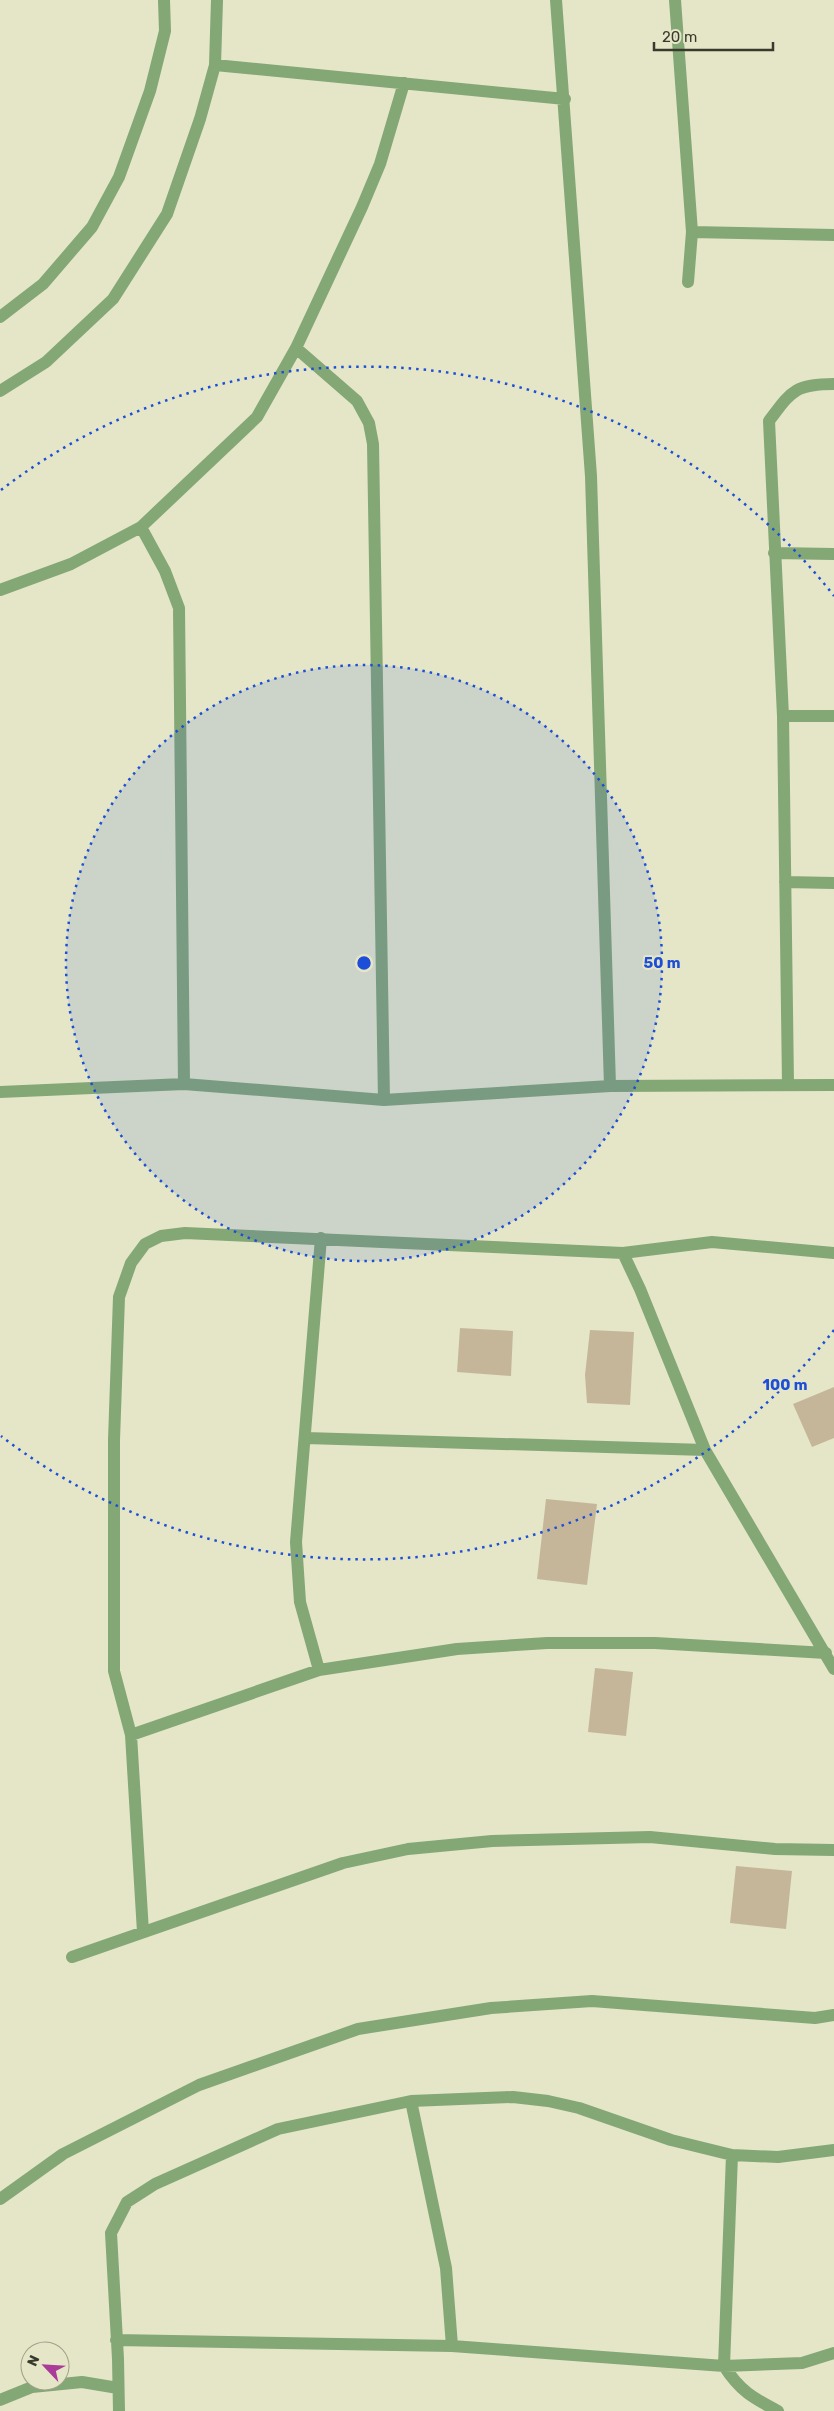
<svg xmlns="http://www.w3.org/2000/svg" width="834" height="2411" font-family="Rubik,sans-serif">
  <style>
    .building { fill: #c5b69a }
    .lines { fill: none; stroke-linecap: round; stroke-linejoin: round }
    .minor { stroke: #84a776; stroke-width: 12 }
    .ring { fill: none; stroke: #1d4ed8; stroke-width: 2.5; stroke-dasharray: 2.5 5 }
    .centre { fill: #1d4ed8; stroke: #e4e6c7; stroke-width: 2.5 }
    .ring-label { font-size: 15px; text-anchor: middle; font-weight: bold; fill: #1d4ed8; stroke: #e4e6c7; stroke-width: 4; stroke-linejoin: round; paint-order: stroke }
  </style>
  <rect width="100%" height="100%" fill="#e4e6c7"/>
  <!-- building -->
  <path class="building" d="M460 1328 513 1331 511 1376 457 1372Z
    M590 1330 634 1332 630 1405 587 1403 585 1375Z
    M834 1387V1438L812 1447 793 1404Z
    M546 1499 597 1504 587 1585 537 1579Z
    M595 1668 633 1672 626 1736 588 1732Z
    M736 1866 792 1871 786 1929 730 1923Z"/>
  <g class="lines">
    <!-- minor -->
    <path class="minor" d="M556 0 591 476 610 1086
      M675 0 692 232 688 282
      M215 65 565 99
      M692 232 834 235
      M0 317 43 284 92 227 119 177 150 91 165 31 164 0
      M296 348 357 401 369 423 373 444 384 1100
      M0 391 46 362 113 299 167 214 200 119 215 65 217 0
      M141 527 165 571 179 608 184 1084
      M774 553 834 554
      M0 590 71 564 141 527 257 417 296 348 362 207 380 164 404 83
      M783 716H834
      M785 882 834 883
      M788 1084 783 716 769 421C791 392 794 384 834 384
      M0 1092 184 1084 384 1100 610 1086 834 1085
      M623 1253 640 1289 705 1450 834 1669
      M306 1438 705 1450
      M319 1670 300 1602 296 1542 321 1238
      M131 1735 319 1670 457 1649 547 1643H655L826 1653
      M143 1932 131 1735 114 1671V1440L119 1297 131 1263 145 1244 161 1236 185 1233 623 1253 712 1242 834 1253
      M72 1957 343 1863 408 1849 492 1841 650 1837 775 1849 834 1850
      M411 2101 446 2268 452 2346
      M732 2155 724 2366C740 2391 753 2398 778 2411
      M0 2199 63 2154 199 2085 358 2029 491 2008 592 2001 815 2018 834 2015
      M116 2340 452 2346 724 2366 802 2363 834 2353
      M0 2400 32 2387 82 2382 118 2388
      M119 2411 118 2359 111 2233 127 2202 155 2184 278 2129 411 2101 513 2097 548 2101 579 2108 671 2140 732 2155 778 2157 834 2150"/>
  </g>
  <!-- distance rings -->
  <circle cx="364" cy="963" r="298" fill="#1d4ed8" fill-opacity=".12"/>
  <g class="ring">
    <circle cx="364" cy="963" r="298"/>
    <path d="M834 1330A596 596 0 0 1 1 1436M1 490A596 596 0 0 1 834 596"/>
  </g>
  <circle cx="364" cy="963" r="8" class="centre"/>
  <g class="ring-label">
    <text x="662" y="968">50 m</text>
    <text x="785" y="1390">100 m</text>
  </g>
  <!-- north arrow -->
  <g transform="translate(45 2366) rotate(295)"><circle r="24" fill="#e4e6c7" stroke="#a0a18a"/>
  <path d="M0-4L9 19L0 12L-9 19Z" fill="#ab3b98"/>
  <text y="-8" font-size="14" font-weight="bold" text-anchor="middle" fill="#393a2e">N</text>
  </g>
  <!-- scale -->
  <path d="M654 42v8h119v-8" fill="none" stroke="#393a2e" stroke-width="2.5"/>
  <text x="662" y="42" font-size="15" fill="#393a2e" stroke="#e4e6c7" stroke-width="4" paint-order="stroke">20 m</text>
</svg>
